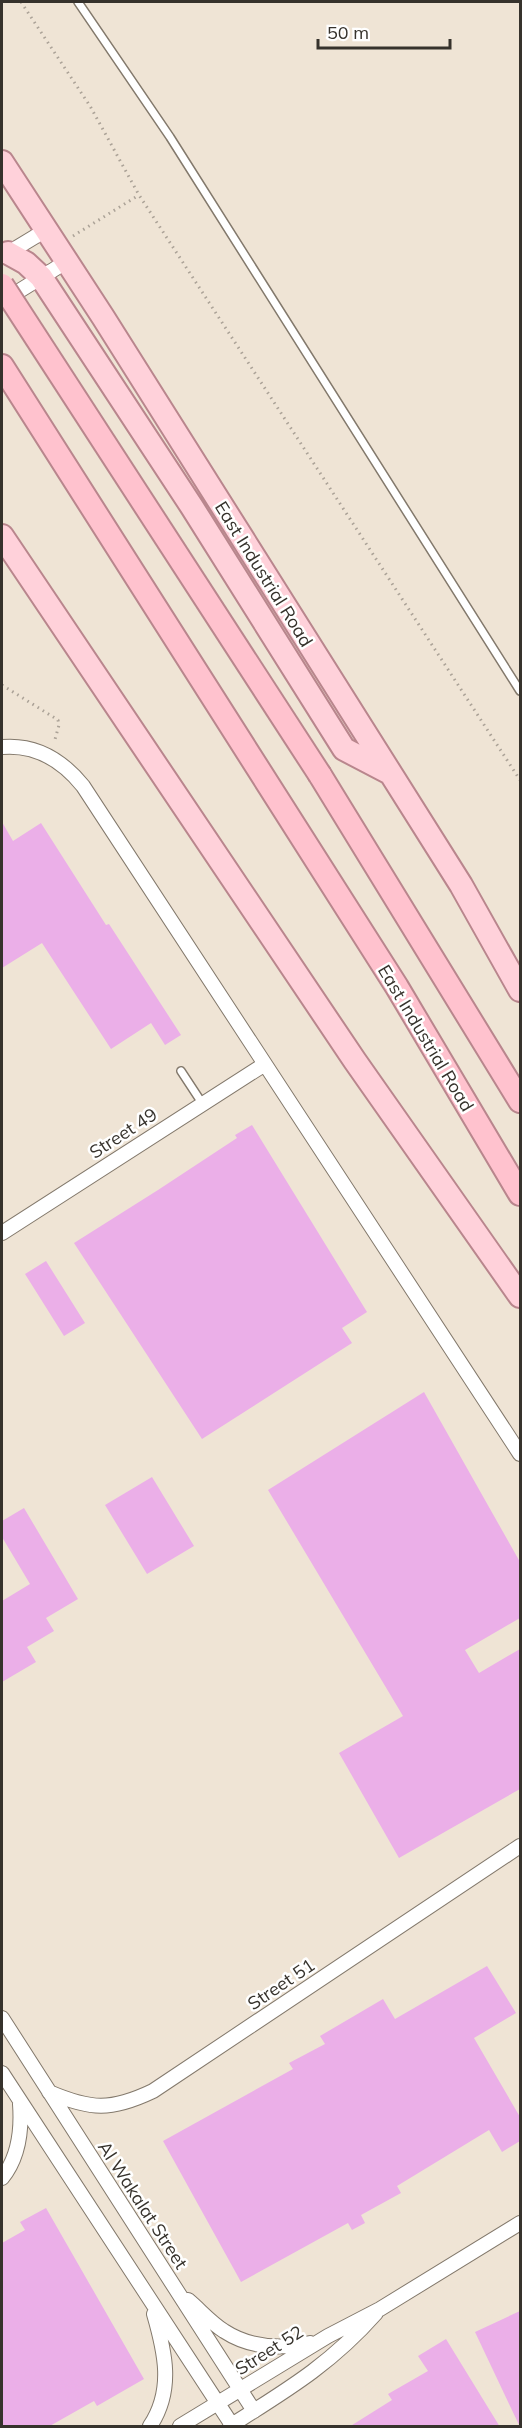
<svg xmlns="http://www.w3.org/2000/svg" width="522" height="2428" font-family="Mulish,sans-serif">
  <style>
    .building { fill: #ebafe8 }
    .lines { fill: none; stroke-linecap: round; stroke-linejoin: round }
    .service-casing { stroke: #83796c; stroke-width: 10 }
    .minor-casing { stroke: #83796c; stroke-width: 16 }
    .primary-casing { stroke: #b9868d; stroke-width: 26 }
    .trunk-casing { stroke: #b9868d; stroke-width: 26 }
    .path { stroke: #aba297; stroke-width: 3; stroke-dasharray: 1.5 4.5; stroke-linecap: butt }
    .service { stroke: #fff; stroke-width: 7 }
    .minor { stroke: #fff; stroke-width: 14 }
    .primary { stroke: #ffd1da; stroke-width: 22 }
    .trunk { stroke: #ffc2ce; stroke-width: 22 }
    .trunk-bridge-casing { stroke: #b9868d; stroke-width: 26; stroke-linecap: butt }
    .trunk-bridge { stroke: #ffc2ce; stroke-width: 22 }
    .labels { text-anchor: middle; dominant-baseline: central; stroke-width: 5; stroke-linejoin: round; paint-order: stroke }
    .street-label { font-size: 18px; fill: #36322c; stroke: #fff }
  </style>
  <rect width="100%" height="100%" fill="#efe4d5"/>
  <!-- building -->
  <path class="building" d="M2 822 13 841 41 823 106 925 109 924 181 1035 165 1045 151 1023 111 1049 42 943 2 968Z
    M252 1125 367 1312 342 1328 352 1343 202 1439 74 1243 158 1190 237 1138 235 1135Z
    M46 1261 85 1323 64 1336 25 1274Z
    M424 1392 520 1562V1618L465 1650 479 1673 520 1649V1789L399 1858 339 1753 403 1716 268 1490Z
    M152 1477 194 1546 147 1574 105 1505Z
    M24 1508 78 1599 46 1618 54 1631 27 1647 36 1662 2 1682V1601L30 1584 2 1537V1521Z
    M487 1966 516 2013 474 2038 520 2117V2141L502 2152 489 2130 397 2186 401 2193 361 2215 365 2223 352 2230 348 2223 241 2282 163 2141 293 2069 289 2063 325 2044 320 2036 383 1999 395 2019Z
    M46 2208 144 2379 97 2406 94 2401 48 2427H2V2243L25 2230 20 2222Z
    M520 2311V2427L475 2332Z
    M446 2339 500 2427H349L392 2400 388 2394 428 2371 418 2356Z"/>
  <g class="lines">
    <!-- service casing -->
    <g class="service-casing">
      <path id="service" d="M78 2 170 137 520 691
        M181 1071 202 1103"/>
    </g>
    <!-- minor casing -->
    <g class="minor-casing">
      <path id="minor" d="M3 256 46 230
        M3 301 66 262
        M2 747C36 744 62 760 83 786L520 1454
        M2 1233 265 1064
        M2 2018 254 2411
        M2 2073 232 2425
        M49 2092C91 2110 111 2111 153 2091L520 1846
        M2 2178C19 2157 22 2131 20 2104
        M188 2300C200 2310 211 2323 224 2331 250 2348 281 2349 310 2343
        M150 2426C174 2390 165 2352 154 2314
        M180 2426 328 2336 380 2309 520 2223
        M230 2426C287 2390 331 2364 376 2313"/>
    </g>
    <!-- primary casing -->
    <g class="primary-casing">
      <path id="primary" d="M2 162 103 317 461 885 520 990
        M8 253 26 263 41 277 192 507 344 749 388 772
        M2 536 355 1061 520 1296"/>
    </g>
    <!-- trunk casing -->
    <g class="trunk-casing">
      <path id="trunk" d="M2 366 397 987 520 1194
        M320 775 520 1101"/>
    </g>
    <!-- path -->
    <path class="path" d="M21 2 90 106 139 195 520 780
      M73 236 139 195
      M2 685 58 720 59 725 54 743"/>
    <!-- service -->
    <use href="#service" class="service"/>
    <!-- minor -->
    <use href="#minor" class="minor"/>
    <!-- primary -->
    <use href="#primary" class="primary"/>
    <!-- trunk -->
    <use href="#trunk" class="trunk"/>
    <!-- trunk-bridge casing -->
    <g class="trunk-bridge-casing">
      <path id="trunk-bridge" d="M2 285 320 775"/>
    </g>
    <!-- trunk-bridge -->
    <use href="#trunk-bridge" class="trunk-bridge"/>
  </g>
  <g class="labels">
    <!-- street labels -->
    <g class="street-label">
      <text transform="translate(264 574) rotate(58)">East Industrial Road</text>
      <text transform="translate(426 1038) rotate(59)">East Industrial Road</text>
      <text transform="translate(123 1133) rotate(-33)">Street 49</text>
      <text transform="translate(281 1984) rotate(-34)">Street 51</text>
      <text transform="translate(143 2205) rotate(57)">Al Wakalat Street</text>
      <text transform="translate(269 2350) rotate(-32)">Street 52</text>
    </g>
  </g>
  <!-- border -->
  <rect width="522" height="2428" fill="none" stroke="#36322c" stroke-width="6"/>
  <!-- scale -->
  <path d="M318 39v9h132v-9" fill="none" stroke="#36322c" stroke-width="3"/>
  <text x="327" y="39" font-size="18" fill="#36322c" stroke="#ffffff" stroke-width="4.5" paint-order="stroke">50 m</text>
</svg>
